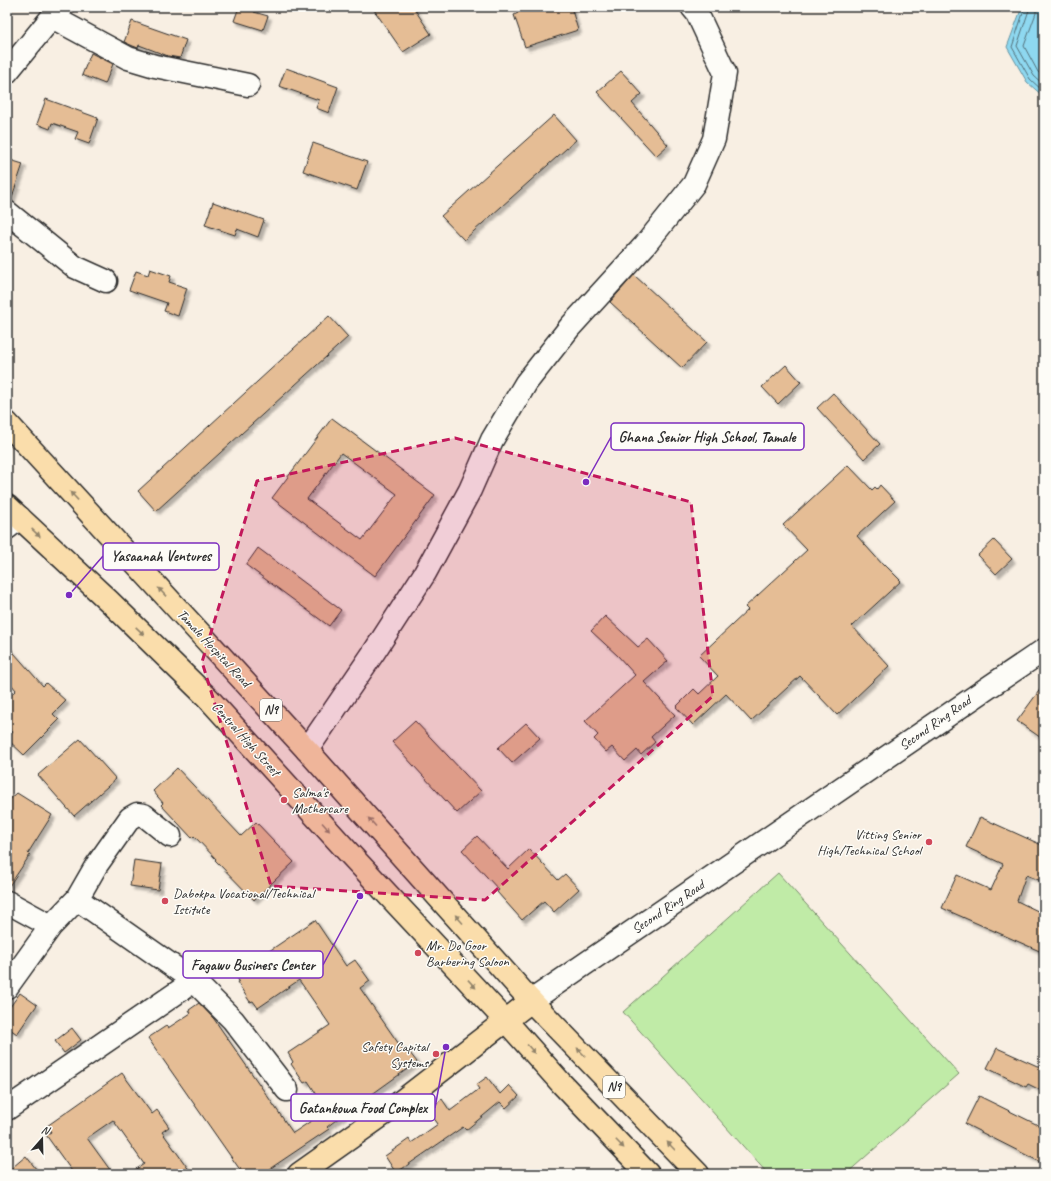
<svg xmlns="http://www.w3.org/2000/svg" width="1051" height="1181" font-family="Caveat,sans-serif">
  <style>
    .green { fill: #c0eba7; stroke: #768b69 }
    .water { fill: #8ed8f0; stroke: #6693a1 }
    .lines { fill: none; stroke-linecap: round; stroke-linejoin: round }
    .shore { stroke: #53707a; stroke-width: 1 }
    .building { fill: #e5bd95; stroke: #2b2b2b; fill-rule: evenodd; filter: url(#shadow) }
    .minor-casing { stroke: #2b2b2b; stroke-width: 25 }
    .major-casing { stroke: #2b2b2b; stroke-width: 25 }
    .highway-casing { stroke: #2b2b2b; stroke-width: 25 }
    .minor { stroke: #fdfcf7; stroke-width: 22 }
    .major { stroke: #faddab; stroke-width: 22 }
    .highway { stroke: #faddab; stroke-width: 22 }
    .oneway { fill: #92846b }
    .marked { fill: #c2185b; fill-opacity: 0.2; stroke: #c2185b; stroke-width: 3; stroke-dasharray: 8 5; stroke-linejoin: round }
    .poi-dot { fill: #d1495b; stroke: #fdfcf7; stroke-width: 1.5 }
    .labels { text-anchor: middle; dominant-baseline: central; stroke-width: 3; stroke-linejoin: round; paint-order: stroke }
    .shield { fill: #fdfcf7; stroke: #6a6a68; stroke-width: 1 }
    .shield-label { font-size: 13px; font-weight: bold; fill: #2b2b2b }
    .street-label { font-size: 14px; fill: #2b2b2b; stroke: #fdfcf7 }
    .poi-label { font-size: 14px; fill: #2b2b2b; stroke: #fdfcf7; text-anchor: start }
    .leader { fill: none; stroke: #7b2cbf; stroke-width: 1.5 }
    .callout-dot { fill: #7b2cbf; stroke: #fdfcf7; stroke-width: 1.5 }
    .callout { fill: #fdfcf7; stroke: #7b2cbf; stroke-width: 1.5 }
    .callout-label { font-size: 15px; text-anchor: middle; font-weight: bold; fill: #2b2b2b }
  </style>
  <defs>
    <filter id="shadow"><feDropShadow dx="3.5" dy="3.5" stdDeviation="1" flood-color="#0004"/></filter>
  </defs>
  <rect width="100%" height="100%" fill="#f8efe3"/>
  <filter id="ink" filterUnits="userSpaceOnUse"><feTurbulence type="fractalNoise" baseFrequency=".025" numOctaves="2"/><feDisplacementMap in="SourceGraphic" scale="8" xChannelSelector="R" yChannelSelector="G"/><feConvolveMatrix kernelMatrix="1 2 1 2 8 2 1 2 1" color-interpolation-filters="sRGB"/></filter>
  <g filter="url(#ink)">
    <!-- green -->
    <path class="green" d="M778 873 959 1074 846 1174H768L623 1012Z"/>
    <!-- water -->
    <path class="water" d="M1022 7H1044V97L1027 82 1007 47Z"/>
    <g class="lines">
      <!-- shore -->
      <path class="shore" d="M1025 7 1012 47 1030 79 1044 92
        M1030 7 1017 46 1034 76 1044 85
        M1036 7V13L1024 46 1038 72 1044 77"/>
    </g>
    <!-- building -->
    <path class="building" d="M239 7H256L254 12 268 16 263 30 234 21Z
      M372 7H413L431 34 403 52Z
      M516 7H571L578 30 525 47 514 15 518 13Z
      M132 21 186 40 180 58 168 56 139 45 138 48 133 46 124 42Z
      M91 53 113 64 105 84 82 75Z
      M286 68 338 87 329 113 316 108 319 100 279 86Z
      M621 71 642 94 632 103 668 145 656 156 597 92Z
      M46 99 98 118 89 144 75 139 78 132 52 123 50 129 37 124Z
      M554 115 576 140 464 240 441 216Z
      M313 143 367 162 357 190 303 171Z
      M7 159 23 164 11 200H7Z
      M213 202 264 220 258 237 237 229 235 235 205 225Z
      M150 269 171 276 169 282 187 288 178 316 164 311 167 303 129 290 136 271 148 275Z
      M634 275 707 342 682 368 610 302Z
      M329 316 348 337 156 511 138 491Z
      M786 365 801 382 778 404 762 387Z
      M833 393 880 444 864 459 817 408Z
      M332 418 435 495 375 576 272 498ZM341 453 397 494 362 540 307 499Z
      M848 465 872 490 875 487 877 489 880 485 895 501 857 536 883 565 884 564 901 581 852 626 889 666 837 715 800 676 751 721 726 694 693 725 676 707 694 689 699 694 718 676 699 656 748 610 745 607 807 550 783 525Z
      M994 540 1012 559 996 574 978 555Z
      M258 548 341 610 329 626 246 565Z
      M605 616 638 647 648 639 668 661 644 682 675 715 651 737 655 742 641 755 637 750 625 761 612 747 606 752 594 739 598 735 585 721 635 675 618 656 591 631Z
      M7 645 43 686 46 683 66 701 53 714 59 720 24 755 7 739 13 732 7 727V699L16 690 7 679Z
      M1044 684V740L1017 721Z
      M415 721 481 791 457 813 392 742Z
      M526 723 540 738 512 763 498 748Z
      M80 739 116 779 74 816 38 775Z
      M177 768 241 836 256 822 294 862 254 900 215 860 216 859 194 836 192 838 161 805 163 803 153 791Z
      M17 793 52 815 28 853 30 855 7 889V802Z
      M980 817 1044 846V882L1026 875 1017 901 1044 914V953L942 908 957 875 991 890 1003 864 966 847Z
      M477 836 508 869 529 849 558 880 565 874 579 889 554 912 544 901 522 920 497 892 499 890 462 850Z
      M134 860 162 864 158 890 130 886Z
      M315 920 346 966 355 960 370 981 360 988 403 1050 406 1048 417 1062 336 1120 327 1127 329 1129 262 1174H243L148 1038 166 1026 168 1028 191 1013 189 1010 199 1003 214 1019 293 1133 320 1115 319 1114 326 1109 308 1081 304 1083 291 1064 293 1062 288 1053 330 1025 299 980 258 1008 253 1001 250 1002 237 982 239 981 235 974Z
      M20 993 37 1005 17 1034 7 1027V1011Z
      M72 1028 81 1040 64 1053 55 1041Z
      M997 1048 1044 1069V1092L1028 1084 1026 1087 987 1068Z
      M122 1073 152 1114 157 1110 169 1127 162 1132 192 1174H129L144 1164 113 1120 87 1138 113 1174H74L46 1135 51 1132 47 1126Z
      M487 1077 500 1094 509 1085 519 1096 506 1108 500 1102 466 1130 463 1127 396 1173 385 1156 409 1139 411 1143 438 1124 428 1110 442 1099 450 1111 479 1089 476 1085Z
      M979 1096 1044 1128V1164L965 1124Z
      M26 1156 40 1174H7V1172Z"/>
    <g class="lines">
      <!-- minor casing -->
      <g class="minor-casing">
        <path id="minor" d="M52 17 128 58 155 66 248 85
          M7 72 52 17 62 7
          M7 212 75 267 106 281
          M7 528 20 518
          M307 750 374 652 425 573 470 490 492 440 526 383 570 327 645 245 694 184 714 139 725 73 697 13 692 7
          M77 899 194 981 233 1020 287 1090
          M7 902 51 926
          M7 987 51 926 77 899 96 866 130 818 137 814 144 815 170 836
          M531 1001 992 685 1044 650
          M7 1109 194 981"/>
      </g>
      <!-- major casing -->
      <g class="major-casing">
        <path id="major" d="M299 1174 398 1104 531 1001"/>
      </g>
      <!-- highway casing -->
      <g class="highway-casing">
        <path id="highway" d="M7 423 307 750 531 1001 698 1174
          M7 506 110 602 208 698 348 852 505 1020 562 1084 648 1174"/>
      </g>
      <!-- minor -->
      <use href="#minor" class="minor"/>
      <!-- major -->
      <use href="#major" class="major"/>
      <!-- highway -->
      <use href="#highway" class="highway"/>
    </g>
    <!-- one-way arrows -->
    <defs><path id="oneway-solid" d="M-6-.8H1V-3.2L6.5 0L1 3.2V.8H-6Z"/></defs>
    <g class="oneway">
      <use href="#oneway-solid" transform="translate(74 496) rotate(-133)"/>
      <use href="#oneway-solid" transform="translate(36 533) rotate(43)"/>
      <use href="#oneway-solid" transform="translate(162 592) rotate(-133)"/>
      <use href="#oneway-solid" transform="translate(140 631) rotate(44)"/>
      <use href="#oneway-solid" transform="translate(372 822) rotate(-132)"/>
      <use href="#oneway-solid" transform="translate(326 827) rotate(48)"/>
      <use href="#oneway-solid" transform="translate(459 919) rotate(-132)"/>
      <use href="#oneway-solid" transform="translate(472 984) rotate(47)"/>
      <use href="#oneway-solid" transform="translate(531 1049) rotate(49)"/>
      <use href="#oneway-solid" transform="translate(581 1052) rotate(-134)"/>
      <use href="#oneway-solid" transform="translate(620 1144) rotate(46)"/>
      <use href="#oneway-solid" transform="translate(671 1146) rotate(-134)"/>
    </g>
  </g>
  <!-- marked area -->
  <path class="marked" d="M455 438 691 502 713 696 485 900 271 886 202 662 257 481Z"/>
  <!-- markers -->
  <g class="poi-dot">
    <circle cx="284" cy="800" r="4"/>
    <circle cx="929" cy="842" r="4"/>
    <circle cx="165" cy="901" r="4"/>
    <circle cx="418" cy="953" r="4"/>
    <circle cx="436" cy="1054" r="4"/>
  </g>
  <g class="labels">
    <!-- shield labels -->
    <g class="shield">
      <rect x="260" y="699" width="22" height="22" rx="3"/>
      <rect x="603" y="1076" width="22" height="22" rx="3"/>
    </g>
    <g class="shield-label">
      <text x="271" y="710">N9</text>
      <text x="614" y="1087">N9</text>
    </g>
    <!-- street labels -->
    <g class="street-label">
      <text transform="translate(214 648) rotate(47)">Tamale Hospital Road</text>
      <text transform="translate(935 723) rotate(-35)">Second Ring Road</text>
      <text transform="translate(246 739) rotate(48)">Central High Street</text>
      <text transform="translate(668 907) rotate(-34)">Second Ring Road</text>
    </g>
    <!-- poi labels -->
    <g class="poi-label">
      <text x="292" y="792">Salma's<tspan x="292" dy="16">Mothercare</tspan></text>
      <text x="921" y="834" text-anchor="end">Vitting Senior<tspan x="921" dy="16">High/Technical School</tspan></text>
      <text x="173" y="893">Dabokpa Vocational/Technical<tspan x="173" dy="16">Istitute</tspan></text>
      <text x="426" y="945">Mr. Do Goor<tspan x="426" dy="16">Barbering Saloon</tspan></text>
      <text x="428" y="1046" text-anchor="end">Safety Capital<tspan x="428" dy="16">Systems</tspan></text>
    </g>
  </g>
  <!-- callouts -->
  <path class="leader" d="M586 482L611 437M69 595L103 556M360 896L323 965M446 1047L435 1108"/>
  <g class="callout-dot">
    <circle cx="586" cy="482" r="4"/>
    <circle cx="69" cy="595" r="4"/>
    <circle cx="360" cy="896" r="4"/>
    <circle cx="446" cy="1047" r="4"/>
  </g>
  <g class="callout">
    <rect x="611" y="423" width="193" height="27" rx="4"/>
    <rect x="103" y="543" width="116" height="27" rx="4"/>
    <rect x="183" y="951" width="140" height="27" rx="4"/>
    <rect x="291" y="1094" width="144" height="27" rx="4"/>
  </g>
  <g class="callout-label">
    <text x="707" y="442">Ghana Senior High School, Tamale</text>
    <text x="161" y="561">Yasaanah Ventures</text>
    <text x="253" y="970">Fagawu Business Center</text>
    <text x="363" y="1113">Gatankowa Food Complex</text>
  </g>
  <!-- margin -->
  <rect width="1051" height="1181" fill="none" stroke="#fdfcf7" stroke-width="24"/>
  <rect x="12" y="12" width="1027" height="1157" fill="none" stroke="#2b2b2b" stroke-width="1.5" filter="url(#ink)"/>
  <!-- north arrow -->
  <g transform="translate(42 1139) rotate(20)" stroke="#fdfcf7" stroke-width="3" paint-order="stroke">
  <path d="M0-3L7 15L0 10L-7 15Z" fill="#2b2b2b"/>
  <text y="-6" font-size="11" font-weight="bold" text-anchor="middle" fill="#2b2b2b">N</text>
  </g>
</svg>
